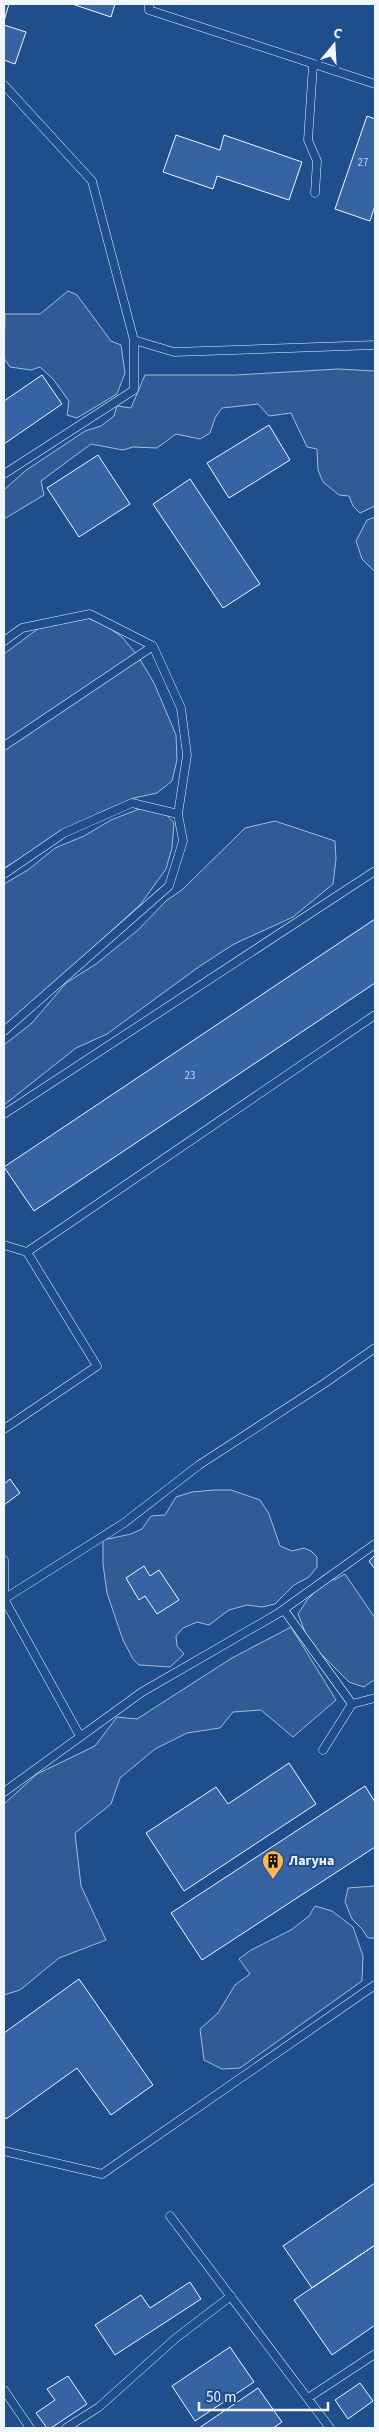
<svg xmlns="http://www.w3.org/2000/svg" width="379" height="2432" font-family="'Source Sans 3',sans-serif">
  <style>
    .built { fill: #305b95; stroke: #a8bbd7 }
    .building { fill: #3563a3; stroke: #f2f6ff }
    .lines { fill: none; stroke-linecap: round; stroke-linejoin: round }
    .lane-casing { stroke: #f2f6ff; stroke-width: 9 }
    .lane { stroke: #1f4e8c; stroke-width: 8 }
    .labels { text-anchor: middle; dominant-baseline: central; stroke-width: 4; stroke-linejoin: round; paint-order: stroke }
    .number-label { font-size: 11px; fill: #c3d1e8 }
    .poi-label { font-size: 14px; font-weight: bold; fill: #f2f6ff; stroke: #1f4e8c; text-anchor: start }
  </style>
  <rect width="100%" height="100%" fill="#1f4e8c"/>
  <!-- built -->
  <path class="built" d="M68 291 77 295 111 341 121 345 125 373 117 394 77 418 67 415 69 401 53 379 40 367 31 370 10 367 4 358 5 314H40Z
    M338 369 375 371V506L360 513 353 506 349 496 339 495 323 482 318 470 317 449 307 447 291 413 269 416 258 404 222 408 215 418 210 433 200 439 176 434 157 448 133 447 123 450 91 444 41 481 44 495 4 519V490L25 471 85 431 101 426 114 416 117 406 131 408 145 375H236Z
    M375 517V572L362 559 356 541 367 520Z
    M85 617 105 625 122 637 138 656 154 683 176 735 177 760 172 781 157 793 134 798 97 814 4 868V654L39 628Z
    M139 809H161L174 823 172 848 166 869 140 905 4 1028V884L28 870 55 848 84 836 111 820Z
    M275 821 335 841 336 859 333 884 293 917 234 944 200 966 107 1034 76 1048 4 1105V1045L32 1023 66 983 96 964 138 930 166 901 183 889 245 828Z
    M214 1490H231L260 1500 269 1514 280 1546 292 1551 304 1548 311 1551 317 1557V1567L309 1577 294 1585 275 1604 262 1607 247 1605 229 1610 209 1625 197 1622 183 1628 176 1636 177 1646 184 1654 170 1667 139 1665 133 1659 123 1640 107 1593 103 1564V1540L131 1534 142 1529 151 1516 165 1515 176 1497 192 1492Z
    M345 1574 375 1618V1679L364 1687 349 1682 317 1650 305 1632 298 1614 307 1600 316 1591 318 1580 324 1575 334 1580Z
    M291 1627 336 1700 293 1737 261 1710 233 1712 220 1728 187 1733 155 1749 120 1778 111 1804 75 1833 81 1886 106 1940 59 1958 20 1990 4 1995V1804L37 1774 95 1746 117 1717 137 1719 232 1658Z
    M375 1886V1938H368L362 1929 352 1919 345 1902 348 1888Z
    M315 1906 332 1911 353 1927 363 1956 362 1981 240 2068 222 2069 204 2060 200 2029 218 2013 235 1985 250 1974 239 1959 251 1950 291 1930 309 1916Z"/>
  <!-- building -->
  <path class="building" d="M4 4H9L4 21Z
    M72 4H115L111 17Z
    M4 25 26 32 15 64 4 60Z
    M367 116 375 119V205L370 221 335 209Z
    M176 135 220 150 224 135 302 162 289 200 217 176 213 189 163 172Z
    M42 375 62 404 4 444V401Z
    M269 425 290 460 229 498 207 463Z
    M98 455 130 504 79 537 47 488Z
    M190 479 260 584 223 608 153 504Z
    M375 919V983L34 1211 4 1167Z
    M10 1479 20 1493 4 1505V1484Z
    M375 1555V1569L369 1561Z
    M144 1566 150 1576 159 1570 179 1600 157 1614 145 1596 139 1600 126 1578Z
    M289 1763 316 1804 184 1891 146 1833 216 1787 228 1804Z
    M365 1786 375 1802V1847L202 1960 171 1913Z
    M79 1979 153 2085 111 2115 77 2068 6 2119 4 2116V2033Z
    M375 2183V2245L312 2288 283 2246Z
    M375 2245V2325L332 2355 294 2300Z
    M190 2282 201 2299 115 2355 95 2325 141 2295 150 2308Z
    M230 2347 254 2382 195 2421 172 2386Z
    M68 2376 87 2404 51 2428H47L36 2413 55 2400 47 2389Z
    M360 2383 373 2401 348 2419 335 2400Z
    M258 2388 282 2422 273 2428H199Z"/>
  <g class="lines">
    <!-- lane casing -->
    <g class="lane-casing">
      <path id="lane" d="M149 4V10L375 84
        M313 65 308 140 317 161 315 193
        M4 85 92 181 134 340 174 352 375 345
        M4 474 134 390V340
        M4 641 22 628 90 614 153 646 181 708 187 755 178 814
        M4 746 153 646
        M4 874 64 833 132 803 178 814 183 841 169 886 4 1031
        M4 1114 375 871
        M4 1245 27 1252 97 1366 4 1429
        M27 1252 375 1015
        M4 1560V1600
        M280 1612 375 1544
        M80 1736 4 1599 124 1523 199 1465 325 1383 375 1348
        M323 1750 352 1704 375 1698
        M4 1792 142 1692 284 1610 352 1704
        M4 2151 102 2174 375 1985
        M170 2216 330 2428
        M4 2390 30 2428
        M308 2398 375 2354
        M66 2428 99 2407 176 2338 231 2296"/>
    </g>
    <!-- lane -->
    <use href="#lane" class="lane"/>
  </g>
  <!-- icons -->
  <defs>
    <g id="building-pin" transform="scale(1.125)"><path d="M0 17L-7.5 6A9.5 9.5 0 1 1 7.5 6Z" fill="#ffb74d" stroke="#1f4e8c"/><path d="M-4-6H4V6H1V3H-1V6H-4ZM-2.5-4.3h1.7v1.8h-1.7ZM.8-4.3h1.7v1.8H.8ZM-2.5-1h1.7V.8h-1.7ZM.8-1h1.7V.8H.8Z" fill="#111"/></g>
  </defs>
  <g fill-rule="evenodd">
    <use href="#building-pin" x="273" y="1861"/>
  </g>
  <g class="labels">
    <!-- number labels -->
    <g class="number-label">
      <text x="363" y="162">27</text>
      <text x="190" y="1075">23</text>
    </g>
    <!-- poi labels -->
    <g class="poi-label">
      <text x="289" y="1861">Лагуна</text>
    </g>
  </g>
  <!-- border -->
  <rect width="379" height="2432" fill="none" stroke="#f2f6ff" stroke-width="10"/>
  <!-- north arrow -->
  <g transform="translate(334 45) rotate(18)" stroke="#1f4e8c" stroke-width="4" paint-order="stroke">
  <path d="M0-4L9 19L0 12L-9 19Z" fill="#f2f6ff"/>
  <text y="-8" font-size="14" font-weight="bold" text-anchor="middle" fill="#f2f6ff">С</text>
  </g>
  <!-- scale -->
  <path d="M199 2402v8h129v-8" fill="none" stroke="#f2f6ff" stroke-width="2.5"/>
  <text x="206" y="2402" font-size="15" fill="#f2f6ff" stroke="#1f4e8c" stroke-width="4" paint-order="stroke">50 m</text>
</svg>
